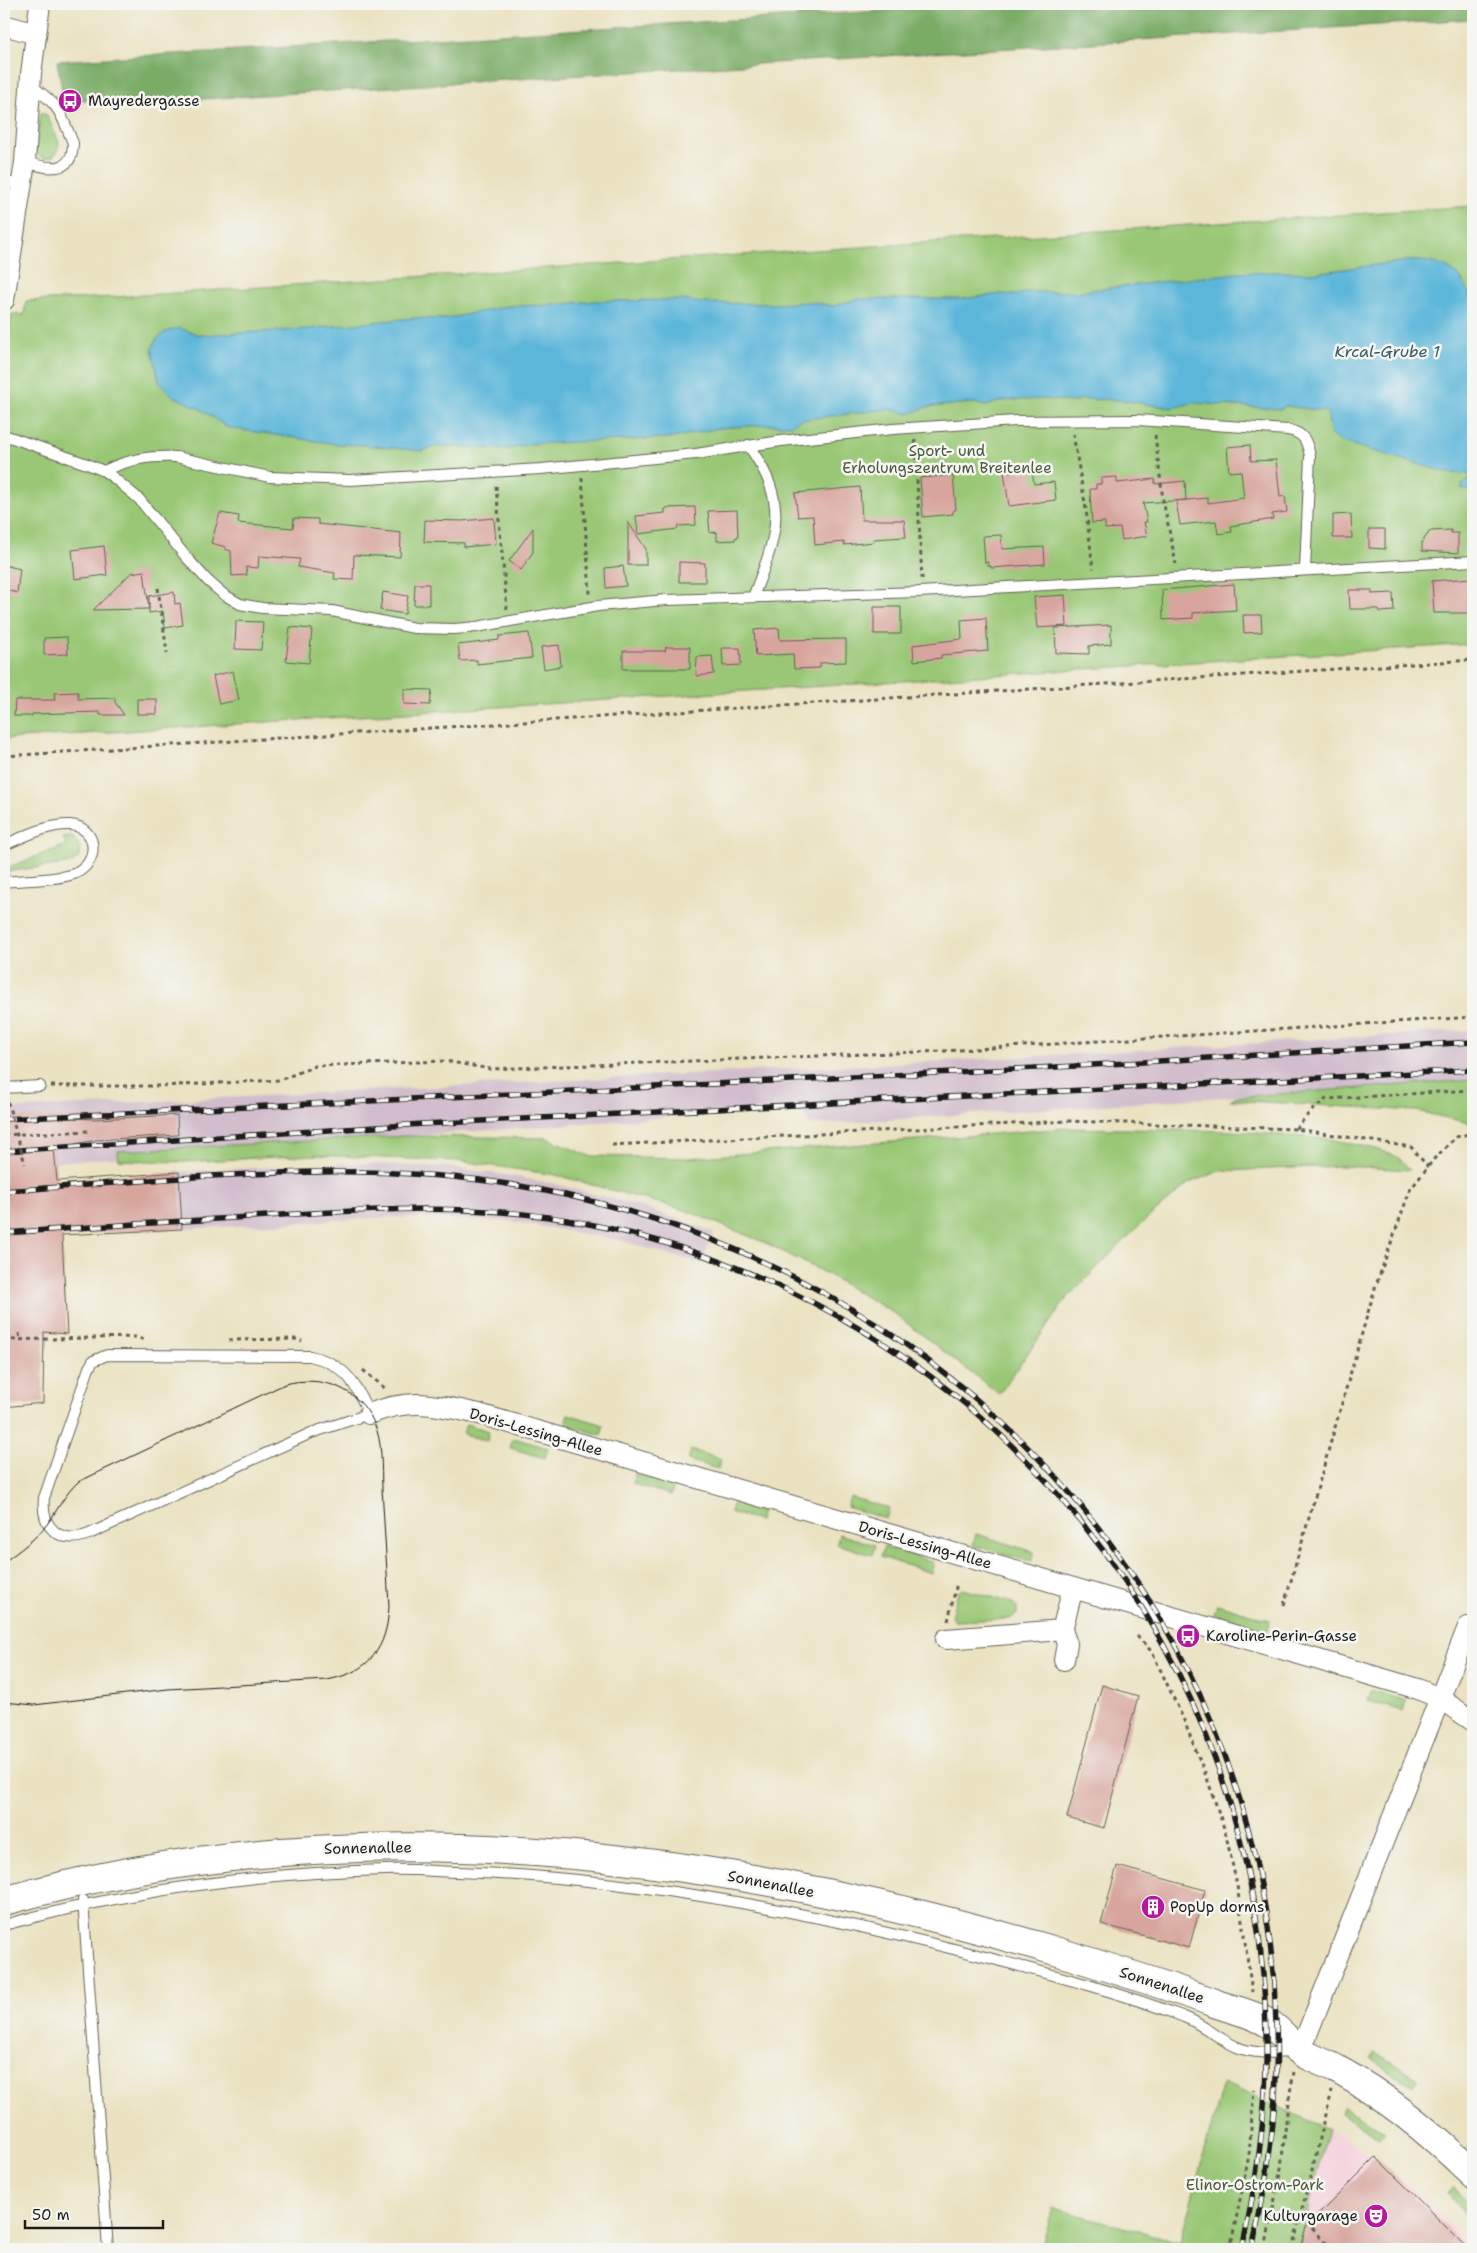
<svg xmlns="http://www.w3.org/2000/svg" width="1477" height="2253" font-family="'Shantell Sans',sans-serif">
  <style>
    .built { fill: #f5cfdb }
    .industrial { fill: #d1bdcc }
    .green { fill: #99c775; stroke: #5a7248 }
    .forest { fill: #7aac66; stroke: #4b6441 }
    .water { fill: #5bb6d9; stroke: #3c697a }
    .building { fill: #d7a59d }
    .lines { fill: none; stroke-linecap: round; stroke-linejoin: round }
    .lane-casing { stroke: #646156; stroke-width: 12 }
    .street-casing { stroke: #646156; stroke-width: 22 }
    .secondary-casing { stroke: #646156; stroke-width: 30 }
    .path { stroke: #646156; stroke-width: 3; stroke-dasharray: 4 4; stroke-linecap: butt }
    .lane { stroke: #fff; stroke-width: 10 }
    .street { stroke: #fff; stroke-width: 20 }
    .secondary { stroke: #fff; stroke-width: 28 }
    .tram { stroke: #1c1c1c; stroke-width: 1 }
    .rail-casing { stroke: #1c1c1c; stroke-width: 5.5 }
    .rail { stroke: #f6f6f2; stroke-width: 4; stroke-dasharray: 11; stroke-linecap: butt }
    .path-bridge { stroke: #646156; stroke-width: 3; stroke-dasharray: 4 4; stroke-linecap: butt }
    .labels { text-anchor: middle; dominant-baseline: central; stroke-width: 5; stroke-linejoin: round; paint-order: stroke }
    .poi-label { font-size: 15px; fill: #1c1c1c; stroke: #f6f6f2; text-anchor: start }
    .park-label { font-size: 15px; fill: #48583b; stroke: #f6f6f2 }
    .street-label { font-size: 15px; fill: #1c1c1c; stroke: #f6f6f2 }
    .water-label { font-size: 16px; font-style: italic; fill: #355a68; stroke: #f6f6f2 }
  </style>
  <rect width="100%" height="100%" fill="#f6f6f2"/>
  <filter id="ink" filterUnits="userSpaceOnUse"><feTurbulence type="fractalNoise" baseFrequency=".02" numOctaves="2"/><feDisplacementMap in="SourceGraphic" scale="10" xChannelSelector="R" yChannelSelector="G"/><feConvolveMatrix kernelMatrix="1 2 1 2 8 2 1 2 1" color-interpolation-filters="sRGB"/></filter>
  <filter id="wash" filterUnits="userSpaceOnUse"><feTurbulence type="fractalNoise" baseFrequency=".0096" numOctaves="4" result="noise"/><feDisplacementMap in="SourceGraphic" scale="20" xChannelSelector="R" yChannelSelector="G"/><feGaussianBlur stdDeviation="1.12" result="paint"/><feColorMatrix in="noise" values="0 0 0 0 0 0 0 0 0 0 0 0 0 0 0 0 0 1.4 0 .05"/><feComposite in="paint" operator="in"/></filter>
  <g filter="url(#wash)">
    <rect width="100%" height="100%" fill="#eae2c1"/>
    <!-- built -->
    <path class="built" d="M1328 2129 1363 2151 1421 2195 1473 2249H1323L1304 2230Z"/>
    <!-- industrial -->
    <path class="industrial" d="M1473 1030V1080L810 1125 800 1107 4 1166V1109L1060 1055Z
      M346 1163 445 1167 505 1175 555 1184 646 1208 714 1232 702 1264 619 1240 510 1221 390 1217 182 1229 179 1172Z"/>
    <!-- green -->
    <path class="green" d="M42 113 47 115 59 142 57 153C50 160 41 160 35 152L40 115Z
      M1473 206V644L4 739V368L12 314 24 315 26 301 114 297Z
      M71 837C79 842 81 848 79 857L73 863 4 872V869L66 845 63 838Z
      M1473 1080V1124L1417 1111 1230 1100 1235 1097Z
      M1068 1128 1232 1131 1329 1139 1373 1148 1398 1157 1410 1170 1342 1166 1220 1171 1189 1183 1143 1222 1067 1298 999 1394 895 1314 827 1274 768 1244 685 1210 556 1175 460 1161 313 1155 183 1162 119 1160 118 1151 407 1136 547 1138 589 1156 688 1158Z
      M568 1414 604 1425 601 1435 565 1424Z
      M466 1424 489 1431 487 1441 463 1434Z
      M513 1438 548 1448 545 1458 510 1448Z
      M691 1450 721 1459 718 1469 688 1460Z
      M635 1474 674 1485 671 1495 633 1484Z
      M850 1497 889 1508 886 1519 847 1507Z
      M733 1502 762 1511 759 1521 730 1512Z
      M839 1534 875 1545 872 1555 837 1544Z
      M976 1534 1034 1552 1031 1562 973 1545Z
      M884 1547 934 1562 931 1573 881 1557Z
      M962 1589 1013 1603 1017 1607V1614L1010 1619 954 1621 951 1616 958 1592Z
      M1217 1604 1270 1620 1267 1630 1214 1614Z
      M1371 1690 1406 1701 1403 1711 1368 1701Z
      M1375 2052 1418 2079 1413 2086 1371 2059Z
      M1223 2083 1328 2129 1299 2249H1041L1053 2208 1180 2242Z
      M1344 2107 1385 2132 1380 2138 1341 2113Z
      M1454 2187 1473 2211V2222L1448 2194Z"/>
    <!-- forest -->
    <path class="forest" d="M997 4H1473V19L186 100H74L72 96 69 97 66 90H62L57 61Z"/>
    <!-- water -->
    <path class="water" d="M1408 261C1427 260 1451 264 1463 282 1467 288 1470 297 1473 304V491L1462 489V485L1471 478 1469 474 1449 473 1339 441 1331 435 1327 413 1325 411 1286 406 1280 409 1193 403 1171 408 1123 400 1082 399 1073 402 1046 399 1015 400 1002 401 986 406 974 403 927 407 909 414 888 409 799 420 792 425H763L720 428 672 438 529 444 509 449 438 446 422 451 365 445 336 444 228 428 202 410 173 396 159 382 152 349 156 340 165 332 179 328 200 335 297 330 413 318 445 319 508 306 551 305 595 301 682 300 701 303 777 304 810 302 834 306 857 299H962L1001 294 1015 295 1030 292H1075L1237 273 1279 272 1313 273Z"/>
    <g id="blocks">
      <!-- building -->
      <path class="building" d="M1250 445 1251 461 1276 460 1280 497 1285 496 1287 512 1272 514 1273 519 1231 526 1232 532 1218 534 1216 521 1180 525 1176 501 1208 498V503L1244 498 1241 471 1229 472 1227 447Z
        M1032 469 1034 484 1054 482 1056 500 1009 506 1004 472Z
        M953 475 956 510H953V514L923 517 920 478Z
        M1117 477V483L1155 479V484L1185 481 1186 500 1143 503 1147 522H1144L1147 536 1122 540 1120 528 1105 529V522L1092 523 1091 509 1090 489H1096V484H1101V478Z
        M860 487 862 520H904L906 537 873 539 874 542 844 545V542L815 545 813 516 798 517 795 493Z
        M695 507 696 525 678 526V529L638 534 636 516 665 513V508Z
        M737 510 738 537 735 538V540L717 541V532L710 533 708 511Z
        M220 513 239 516 238 523 293 528 294 518 318 519V524L401 533 400 557 354 555 353 580 334 579 335 573 298 567 300 559 259 556 258 568 246 567 247 575 232 576 231 551 225 549 226 547 211 543Z
        M1351 514 1352 538H1333V515Z
        M494 518 496 544 464 547V543L424 542 425 520 462 521Z
        M628 522 646 549V565H628Z
        M533 528V552L521 570 509 561Z
        M1369 529H1385V549L1369 548Z
        M1451 530V533H1458V553L1422 551V542L1430 531Z
        M1001 535 1002 549 1044 547 1045 564 991 568V566H988V562L985 563 983 536Z
        M104 546 107 575 75 579 72 550Z
        M679 562 705 563V582H679Z
        M4 565 20 569 17 593 4 589Z
        M623 566 626 586 606 588 605 568Z
        M144 571 149 609 93 610 131 573Z
        M1472 578 1473 613H1434L1432 581Z
        M415 584H429V605H414Z
        M1234 584 1236 610 1193 613V618L1163 620 1162 590Z
        M1349 590H1372V594L1393 593 1394 611 1380 612 1379 609H1350Z
        M174 592 175 604 180 603 183 625 165 628 163 611 149 613V596Z
        M383 592 408 596 405 614 380 610Z
        M1065 595 1067 626 1037 628 1034 597Z
        M874 607H901V634H874Z
        M1243 615H1261L1262 632 1244 633Z
        M986 618 988 651 941 655V658L914 661 913 645 962 639 961 620Z
        M236 621 263 622 261 650 235 649Z
        M1111 625V644L1089 646V654L1056 653 1055 628Z
        M290 627 312 629 309 663 286 661Z
        M779 628 780 640 846 639V662L820 663V668L794 669 793 654 756 656 754 630Z
        M529 633 532 658 477 664V660L460 661 458 645 499 640V636Z
        M67 637 68 654 44 655V638Z
        M559 645 561 666 544 669 541 647Z
        M666 647H690V669H623V651H665Z
        M722 648H740L741 665 723 666Z
        M712 656 714 674 696 676 697 657Z
        M233 671 239 700 219 704 213 676Z
        M404 689 432 690 430 705 404 704Z
        M78 692V699L115 698V702L124 715H100V712L32 714V716H14L15 700H55L54 693Z
        M137 699H157V714H137Z
        M177 1115 178 1135 96 1140 54 1148 57 1181 179 1172 182 1229 62 1235 67 1334 44 1332 43 1403 4 1407V1117H42L95 1119Z
        M1102 1685 1138 1696 1104 1828 1067 1818Z
        M1117 1866 1205 1890 1189 1948 1101 1924Z
        M1376 2157 1468 2249H1300L1306 2227Z"/>
    </g>
  </g>
  <g filter="url(#ink)">
    <use href="#blocks" fill-opacity="0" stroke="#646156" stroke-width="1"/>
    <g class="lines">
      <!-- lane casing -->
      <g class="lane-casing">
        <path id="lane" d="M25 162C46 168 73 176 73 143 60 112 60 105 30 85
          M4 181 21 185
          M4 435 87 464 104 471 114 478 139 499 187 558 208 581 223 594 240 604 262 608 332 611 414 628 455 629 476 627 598 606 666 600 919 592 1473 561
          M748 445C790 503 777 535 753 597
          M104 471C128 459 150 456 176 457L270 477 350 480 541 469 696 454 781 441 893 429 1016 421 1137 420 1288 430C1304 433 1307 441 1310 456L1305 570
          M4 845C24 837 48 824 70 825 98 827 100 862 76 873 60 880 22 880 4 882
          M4 1088 40 1086
          M107 1355 310 1356C346 1364 355 1383 369 1414L311 1433 89 1534C60 1545 41 1528 44 1498L89 1368 93 1361Z
          M83 1900 108 2249
          M4 1925C127 1891 256 1873 384 1870 408 1869 433 1871 457 1872 639 1878 817 1913 993 1959 1057 1976 1122 1993 1184 2017 1204 2024 1221 2042 1242 2049 1259 2054 1277 2053 1294 2052"/>
      </g>
      <!-- street casing -->
      <g class="street-casing">
        <path id="street" d="M4 25 36 34
          M4 300 25 162 31 74 40 4
          M369 1414C413 1397 435 1405 479 1414L1418 1689 1439 1698 1473 1721
          M946 1639 1062 1630
          M1064 1660 1067 1644 1062 1630 1073 1588
          M1300 2052 1468 1627"/>
      </g>
      <!-- secondary casing -->
      <g class="secondary-casing">
        <path id="secondary" d="M4 1901C350 1803 722 1851 1062 1953 1114 1969 1166 1985 1217 2004 1234 2010 1252 2013 1268 2023 1282 2031 1290 2045 1303 2053 1314 2060 1327 2063 1338 2070 1388 2097 1433 2135 1473 2174"/>
      </g>
      <!-- path -->
      <path class="path" d="M1073 434 1086 509 1093 569
        M1155 435 1163 500 1176 564
        M915 440 922 579
        M582 478 590 594
        M496 486 507 609
        M158 588 167 653
        M4 756 1473 660
        M51 1086H160L280 1080 315 1066 445 1061 490 1069 944 1051 1473 1017
        M1296 1129 1310 1112 1326 1099 1473 1090
        M4 1135 88 1131
        M612 1145 1068 1121 1296 1129 1411 1147 1428 1167
        M19 1333 20 1339
        M4 1340 135 1337 145 1340
        M229 1340 295 1339 302 1341
        M363 1370 387 1390
        M1284 1605 1375 1288 1410 1190 1434 1159 1456 1137 1473 1133
        M948 1621 957 1583
        M1137 1636 1152 1652 1183 1718 1208 1781 1225 1831 1237 1885 1252 1992
        M1301 2217 1332 2249
        M1230 2249 1249 2155 1254 2089
        M1265 2249 1281 2168 1288 2103 1294 2072
        M1292 2249 1332 2091"/>
      <!-- lane -->
      <use href="#lane" class="lane"/>
      <!-- street -->
      <use href="#street" class="street"/>
      <!-- secondary -->
      <use href="#secondary" class="secondary"/>
      <!-- tram -->
      <path class="tram" d="M4 1562C20 1550 36 1539 48 1523 58 1509 65 1494 78 1482L285 1384C321 1375 358 1387 374 1423 383 1442 381 1467 382 1488 384 1527 387 1567 389 1606 387 1648 370 1672 327 1680L168 1689 34 1705 4 1702"/>
      <!-- rail casing -->
      <g class="rail-casing">
        <path id="rail" d="M4 1119 1077 1066 1473 1042
          M4 1151 423 1124 1473 1070
          M4 1191C179 1180 362 1155 536 1189 945 1266 1265 1600 1276 2024 1279 2100 1269 2175 1252 2249
          M4 1233C92 1227 179 1221 267 1216 375 1209 483 1202 589 1224 990 1305 1274 1656 1266 2065 1265 2128 1255 2189 1242 2249"/>
      </g>
      <!-- rail -->
      <use href="#rail" class="rail"/>
      <!-- path-bridge -->
      <path class="path-bridge" d="M4 1096H6L25 1164"/>
    </g>
  </g>
  <!-- icons -->
  <defs>
    <g id="bus-disc" transform="scale(1.25)"><circle r="9.5" fill="#b5179e" stroke="#f6f6f2"/><path d="M-5-6H5V4H4V6H2V4H-2V6H-4V4H-5ZM-3.5-4V0h7V-4ZM-3.5 1.2v1.5H-2V1.2ZM2 1.2v1.5H3.5V1.2Z" fill="#fff"/></g>
    <g id="building-disc" transform="scale(1.25)"><circle r="9.5" fill="#b5179e" stroke="#f6f6f2"/><path d="M-4-6H4V6H1V3H-1V6H-4ZM-2.5-4.3h1.7v1.8h-1.7ZM.8-4.3h1.7v1.8H.8ZM-2.5-1h1.7V.8h-1.7ZM.8-1h1.7V.8H.8Z" fill="#fff"/></g>
    <g id="theatre-disc" transform="scale(1.25)"><circle r="9.5" fill="#b5179e" stroke="#f6f6f2"/><path d="M-5-5.5Q0-4 5-5.5V0Q5 5 0 6Q-5 5-5 0ZM-3.3-2.5H-1v1.5H-3.3ZM1-2.5H3.3v1.5H1ZM-2.8 1Q0 5.5 2.8 1Z" fill="#fff"/></g>
  </defs>
  <g fill-rule="evenodd">
    <use href="#bus-disc" x="70" y="101"/>
    <use href="#bus-disc" x="1188" y="1636"/>
    <use href="#building-disc" x="1153" y="1907"/>
    <use href="#theatre-disc" x="1376" y="2216"/>
  </g>
  <g class="labels">
    <!-- poi labels -->
    <g class="poi-label">
      <text x="88" y="101">Mayredergasse</text>
      <text x="1206" y="1636">Karoline-Perin-Gasse</text>
      <text x="1170" y="1907">PopUp dorms</text>
      <text x="1358" y="2216" text-anchor="end">Kulturgarage</text>
    </g>
    <!-- park labels -->
    <g class="park-label">
      <text x="947" y="451">Sport- und<tspan x="947" dy="17">Erholungszentrum Breitenlee</tspan></text>
      <text x="1255" y="2185">Elinor-Ostrom-Park</text>
    </g>
    <!-- street labels -->
    <g class="street-label">
      <text transform="translate(536 1432) rotate(16)">Doris-Lessing-Allee</text>
      <text transform="translate(925 1545) rotate(16)">Doris-Lessing-Allee</text>
      <text transform="translate(368 1848) rotate(-1)">Sonnenallee</text>
      <text transform="translate(771 1884) rotate(11)">Sonnenallee</text>
      <text transform="translate(1162 1985) rotate(18)">Sonnenallee</text>
    </g>
    <!-- water labels -->
    <g class="water-label">
      <text x="1387" y="351">Krcal-Grube 1</text>
    </g>
  </g>
  <!-- margin -->
  <rect width="1477" height="2253" fill="none" stroke="#f6f6f2" stroke-width="20"/>
  <!-- scale -->
  <path d="M25 2220v8h138v-8" fill="none" stroke="#1c1c1c" stroke-width="2.5"/>
  <text x="32" y="2220" font-size="15" fill="#1c1c1c" stroke="#f6f6f2" stroke-width="4" paint-order="stroke">50 m</text>
</svg>
